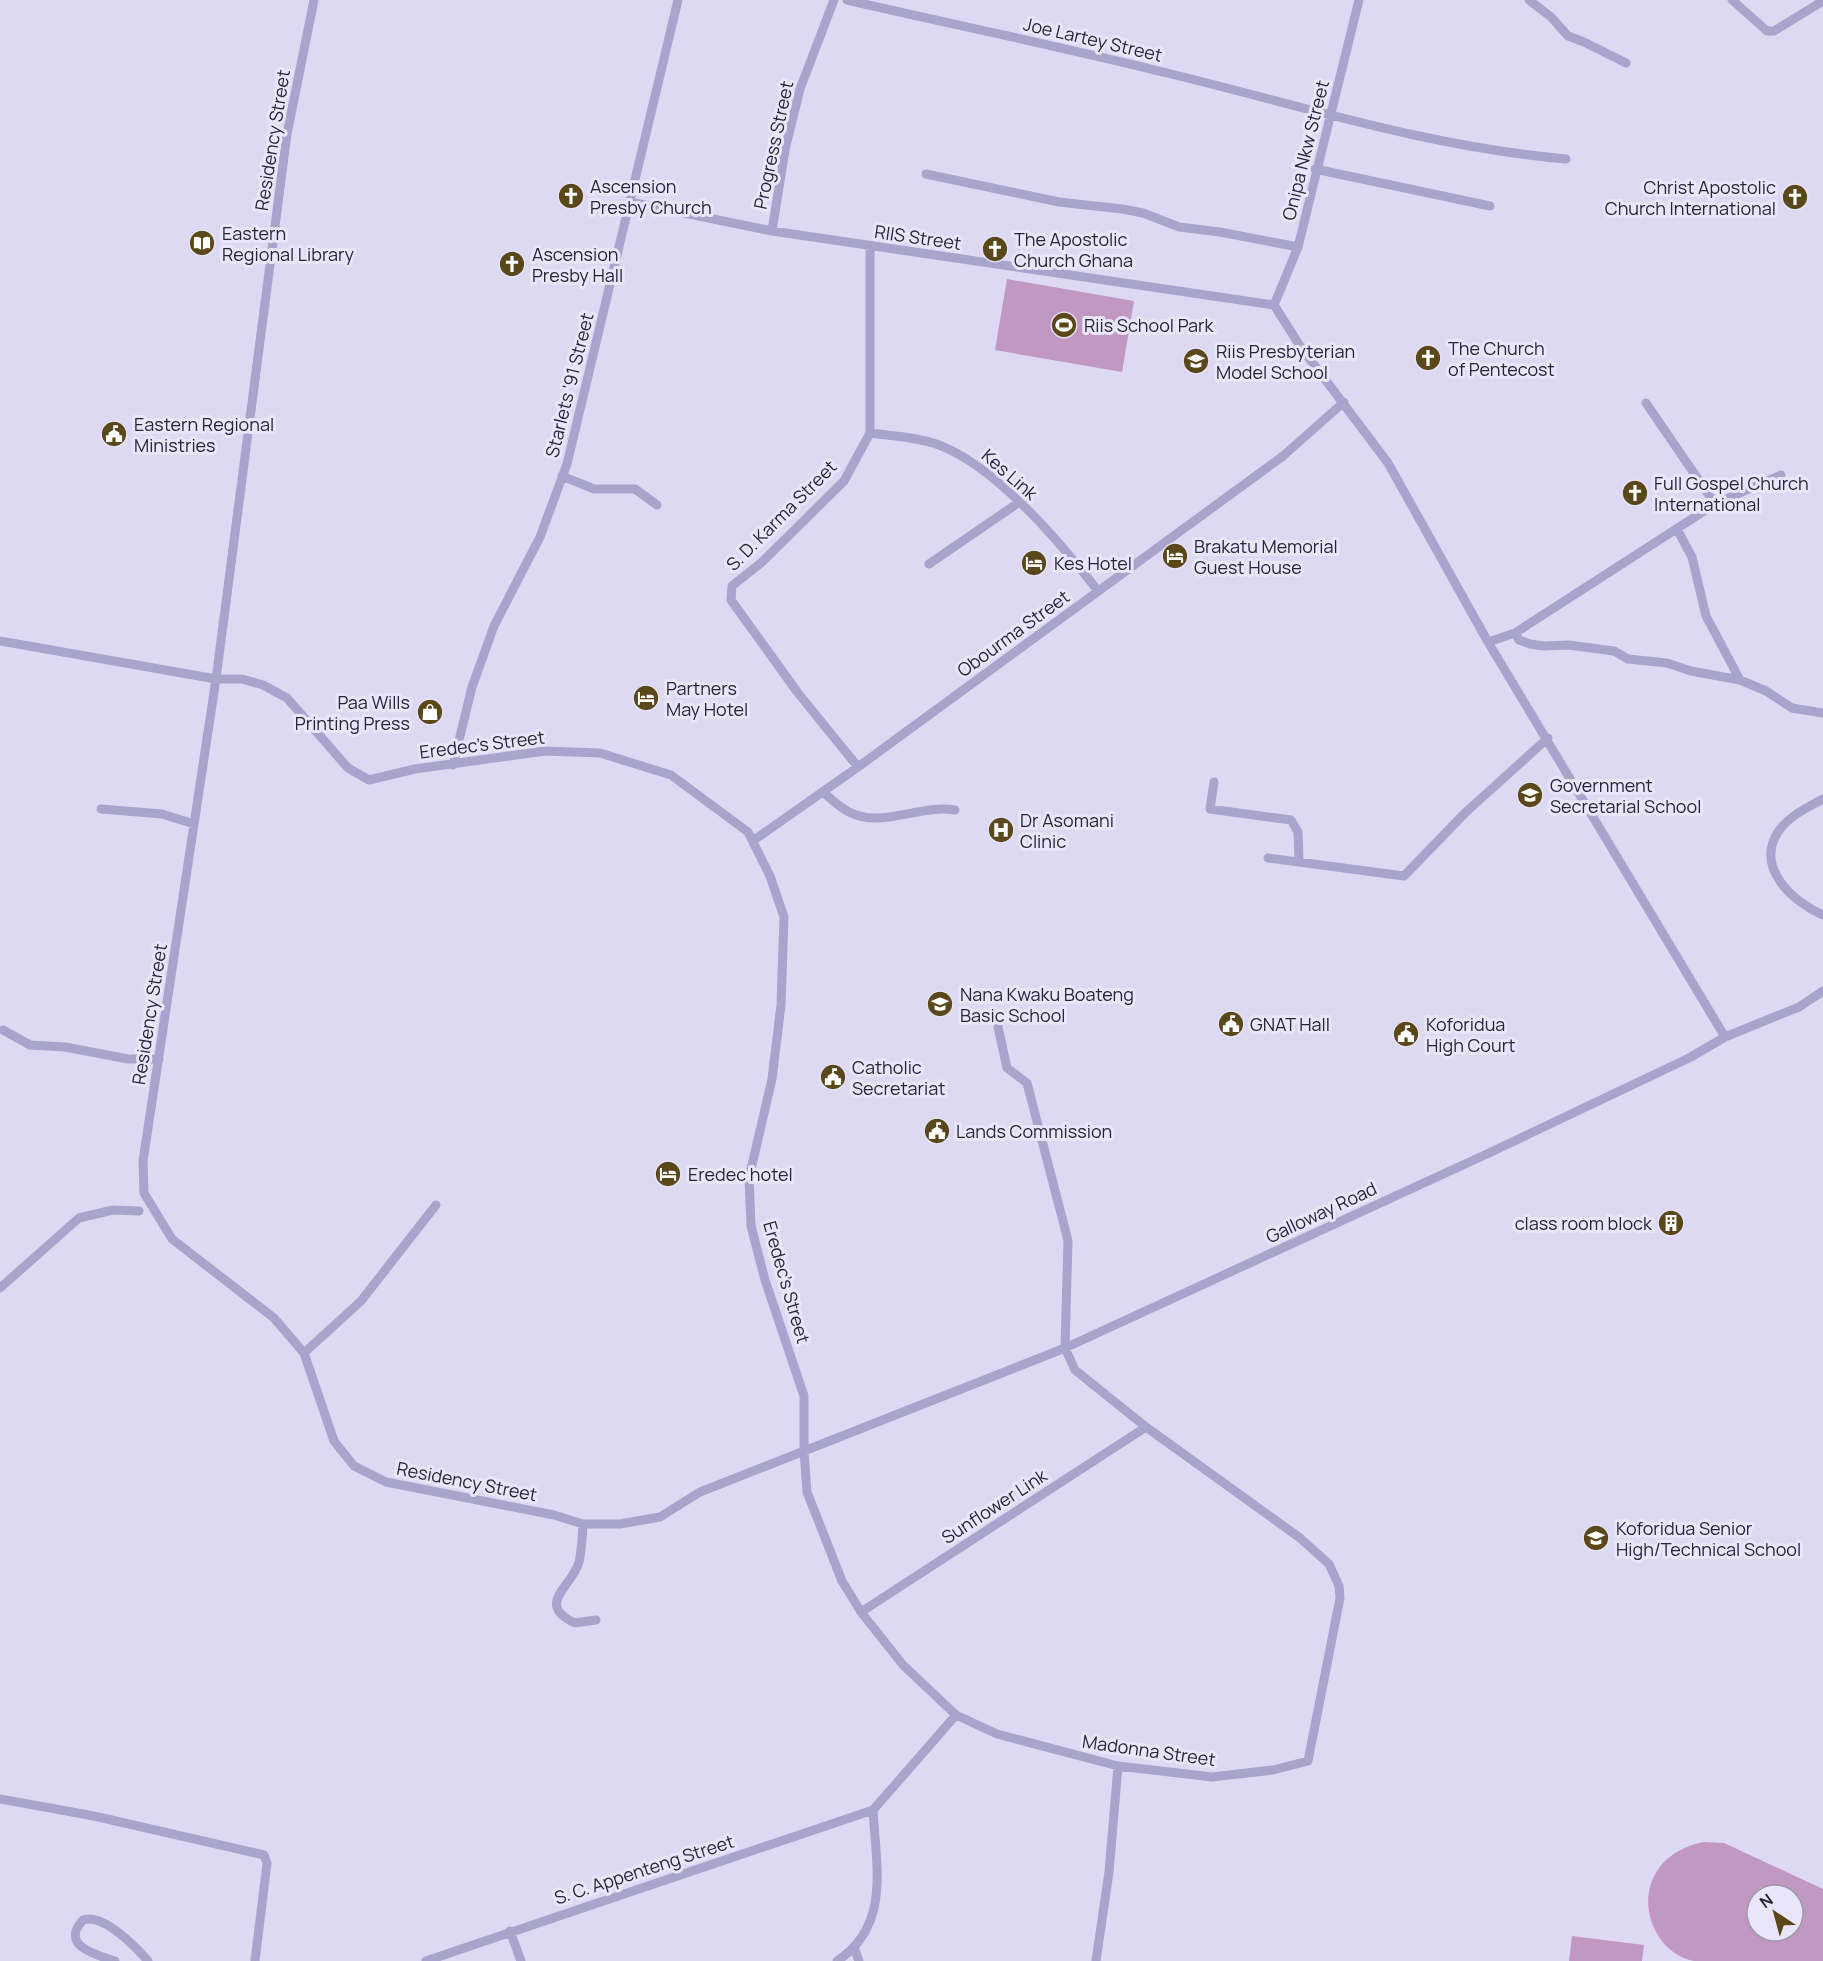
<svg xmlns="http://www.w3.org/2000/svg" width="1823" height="1961" font-family="Manrope,sans-serif">
  <style>
    .green { fill: #c198c2; fill-rule: evenodd }
    .lines { fill: none; stroke-linecap: round; stroke-linejoin: round }
    .minor { stroke: #a8a4cb; stroke-width: 9 }
    .labels { text-anchor: middle; dominant-baseline: central; stroke-width: 6; stroke-linejoin: round; paint-order: stroke }
    .street-label { font-size: 18px; fill: #262736; stroke: #e9e5fa }
    .poi-label { font-size: 18px; fill: #262736; stroke: #e9e5fa; text-anchor: start }
  </style>
  <rect width="100%" height="100%" fill="#ddd9f3"/>
  <!-- green -->
  <path class="green" d="M1007 279 1134 301 1122 372 995 350Z
    M1703 1842 1724 1843 1823 1889V1961C1792 1961 1762 1961 1731 1961 1719 1961 1705 1961 1694 1961 1661 1955 1642 1917 1650 1887 1658 1860 1678 1848 1703 1842ZM1757 1895H1793V1931H1757Z
    M1572 1936 1644 1945 1642 1961H1569Z"/>
  <g class="lines">
    <!-- minor -->
    <path class="minor" d="M314 0 287 134 216 679 143 1161 144 1193 172 1239 274 1318 304 1353 334 1441 354 1466 386 1482 554 1515 583 1524H620L660 1517 700 1492 1065 1348 1489 1153 1689 1058 1725 1037 1799 1007 1823 991
      M847 0C955 25 1064 47 1171 74 1303 106 1429 147 1566 159
      M1529 0 1551 17 1568 36 1584 42 1626 63
      M1732 0 1767 31H1774L1823 1
      M1315 169 1490 206
      M926 174 1059 202 1122 209 1143 213 1179 227 1220 232 1298 247
      M630 202 772 231 1274 305
      M772 231 785 150 800 89 834 0
      M1274 305 1300 346 1388 463 1488 642 1725 1037
      M1274 305 1298 247 1359 0
      M1646 403 1715 504
      M870 433C892 436 918 437 939 445 997 467 1060 542 1098 591
      M562 476 594 489H635L657 505
      M1677 529 1692 557 1706 616 1740 680
      M929 564 1018 503
      M1515 633 1519 640 1530 644 1544 646 1569 645 1614 651 1628 659 1667 663 1691 671 1740 680 1766 691 1792 708 1823 713
      M0 641 216 679H242L263 685 287 698 348 768 369 780 415 769 545 751 600 753 671 775 748 832 770 876 784 917 781 1005 772 1079 749 1178 751 1226 765 1280 804 1396V1451L807 1492 842 1581 861 1612 903 1665 956 1715 997 1734 1118 1766 1212 1777 1273 1770 1308 1761 1340 1598 1339 1586 1329 1564 1300 1538 1146 1427 1075 1370 1065 1348 1068 1241 1064 1225 1027 1083 1007 1068 998 1027
      M1488 642 1515 633 1715 504 1781 475
      M453 765 472 687 494 626 540 537 567 464 678 0
      M858 767 798 693 731 600 732 586 762 562 844 481 870 433V246
      M1214 782 1210 809 1291 820 1298 832 1299 860
      M823 792C831 799 839 807 849 812 881 829 920 804 955 810
      M1823 799C1806 808 1789 816 1778 832 1755 868 1793 902 1823 915
      M101 809 162 814 194 824
      M754 840 858 767 1283 456 1344 402
      M1268 858 1404 876 1466 812 1548 738
      M3 1030 30 1045 65 1047 128 1059H159
      M0 1288 79 1218 113 1210 139 1211
      M304 1353 361 1301 436 1205
      M583 1524C582 1536 582 1550 579 1562 573 1586 534 1604 575 1623L596 1620
      M861 1612 1146 1427
      M0 1799 94 1816 264 1855 267 1863 255 1961
      M873 1810 956 1715
      M510 1931 521 1961
      M855 1950 859 1961
      M115 1961C97 1955 59 1946 83 1920 103 1913 136 1947 148 1961
      M426 1961 873 1810
      M837 1961C891 1926 876 1866 873 1810
      M1096 1961 1109 1872 1118 1766"/>
  </g>
  <!-- icons -->
  <defs>
    <g id="church-disc" transform="scale(1.35)"><circle r="9.5" fill="#5a471a" stroke="#e9e5fa"/><path d="M-1.2-6h2.4v3.5h3.3v2.4h-3.3V6h-2.4V-.1h-3.3v-2.4h3.3Z" fill="#fff"/></g>
    <g id="library-disc" transform="scale(1.35)"><circle r="9.5" fill="#5a471a" stroke="#e9e5fa"/><path d="M-6-4Q-3-5.5-.7-3.5V5Q-3 3-6 4ZM6-4Q3-5.5 .7-3.5V5Q3 3 6 4Z" fill="#fff"/></g>
    <g id="stadium-disc" transform="scale(1.35)"><circle r="9.5" fill="#5a471a" stroke="#e9e5fa"/><path d="M0-5a6.5 5 0 1 0 0 10a6.5 5 0 1 0 0-10ZM-3.5-1.8h7v3.6h-7Z" fill="#fff"/></g>
    <g id="school-disc" transform="scale(1.35)"><circle r="9.5" fill="#5a471a" stroke="#e9e5fa"/><path d="M0-5L7-2L0 1L-7-2ZM-4 1L0 2.5L4 1V4Q0 6-4 4Z" fill="#fff"/></g>
    <g id="civic-disc" transform="scale(1.35)"><circle r="9.5" fill="#5a471a" stroke="#e9e5fa"/><path d="M-.6-6.5H3V-4.5H.6V-3L4-1V1h2V6H-6V1h2V-1L-.6-3ZM-1.2 2.5V6h2.4V2.5Z" fill="#fff"/></g>
    <g id="hotel-disc" transform="scale(1.35)"><circle r="9.5" fill="#5a471a" stroke="#e9e5fa"/><path d="M-6-4.5h1.5V1H6V5H4.5V3h-9V5H-6ZM-4 0a1.8 1.8 0 1 1 3.6 0ZM.5 0V-2.5h3Q6-2.5 6 0Z" fill="#fff"/></g>
    <g id="shop-disc" transform="scale(1.35)"><circle r="9.5" fill="#5a471a" stroke="#e9e5fa"/><path d="M-5-2.5h2.3a2.7 3.5 0 0 1 5.4 0H5L5.5 6h-11ZM-1.5-2.5h3a1.5 2.3 0 0 0-3 0Z" fill="#fff"/></g>
    <g id="hospital-disc" transform="scale(1.35)"><circle r="9.5" fill="#5a471a" stroke="#e9e5fa"/><path d="M-5-5h3v3.5h4V-5h3V5h-3V1.5h-4V5h-3Z" fill="#fff"/></g>
    <g id="building-disc" transform="scale(1.35)"><circle r="9.5" fill="#5a471a" stroke="#e9e5fa"/><path d="M-4-6H4V6H1V3H-1V6H-4ZM-2.5-4.3h1.7v1.8h-1.7ZM.8-4.3h1.7v1.8H.8ZM-2.5-1h1.7V.8h-1.7ZM.8-1h1.7V.8H.8Z" fill="#fff"/></g>
  </defs>
  <g fill-rule="evenodd">
    <use href="#church-disc" x="571" y="196"/>
    <use href="#church-disc" x="1795" y="197"/>
    <use href="#library-disc" x="202" y="243"/>
    <use href="#church-disc" x="995" y="249"/>
    <use href="#church-disc" x="512" y="264"/>
    <use href="#stadium-disc" x="1064" y="325"/>
    <use href="#church-disc" x="1428" y="358"/>
    <use href="#school-disc" x="1196" y="361"/>
    <use href="#civic-disc" x="114" y="434"/>
    <use href="#church-disc" x="1635" y="493"/>
    <use href="#hotel-disc" x="1175" y="556"/>
    <use href="#hotel-disc" x="1034" y="563"/>
    <use href="#hotel-disc" x="646" y="698"/>
    <use href="#shop-disc" x="430" y="712"/>
    <use href="#school-disc" x="1530" y="795"/>
    <use href="#hospital-disc" x="1001" y="830"/>
    <use href="#school-disc" x="940" y="1004"/>
    <use href="#civic-disc" x="1231" y="1024"/>
    <use href="#civic-disc" x="1406" y="1034"/>
    <use href="#civic-disc" x="833" y="1077"/>
    <use href="#civic-disc" x="937" y="1131"/>
    <use href="#hotel-disc" x="668" y="1174"/>
    <use href="#building-disc" x="1671" y="1223"/>
    <use href="#school-disc" x="1596" y="1538"/>
  </g>
  <g class="labels">
    <!-- street labels -->
    <g class="street-label">
      <text transform="translate(1093 39) rotate(13)">Joe Lartey Street</text>
      <text transform="translate(272 140) rotate(-81)">Residency Street</text>
      <text transform="translate(773 145) rotate(-78)">Progress Street</text>
      <text transform="translate(1305 150) rotate(-76)">Onipa Nkw Street</text>
      <text transform="translate(918 237) rotate(8)">RIIS Street</text>
      <text transform="translate(569 385) rotate(-76)">Starlets '91 Street</text>
      <text transform="translate(1010 474) rotate(41)">Kes Link</text>
      <text transform="translate(781 515) rotate(-45)">S. D. Karma Street</text>
      <text transform="translate(1013 633) rotate(-36)">Obourma Street</text>
      <text transform="translate(482 744) rotate(-7)">Eredec's Street</text>
      <text transform="translate(149 1014) rotate(-81)">Residency Street</text>
      <text transform="translate(1321 1212) rotate(-25)">Galloway Road</text>
      <text transform="translate(787 1282) rotate(74)">Eredec's Street</text>
      <text transform="translate(467 1481) rotate(11)">Residency Street</text>
      <text transform="translate(994 1506) rotate(-33)">Sunflower Link</text>
      <text transform="translate(1149 1750) rotate(8)">Madonna Street</text>
      <text transform="translate(644 1869) rotate(-18)">S. C. Appenteng Street</text>
    </g>
    <!-- poi labels -->
    <g class="poi-label">
      <text x="590" y="186">Ascension<tspan x="590" dy="21">Presby Church</tspan></text>
      <text x="1776" y="187" text-anchor="end">Christ Apostolic<tspan x="1776" dy="21">Church International</tspan></text>
      <text x="222" y="233">Eastern<tspan x="222" dy="21">Regional Library</tspan></text>
      <text x="1014" y="239">The Apostolic<tspan x="1014" dy="21">Church Ghana</tspan></text>
      <text x="532" y="254">Ascension<tspan x="532" dy="21">Presby Hall</tspan></text>
      <text x="1084" y="325">Riis School Park</text>
      <text x="1448" y="348">The Church<tspan x="1448" dy="21">of Pentecost</tspan></text>
      <text x="1216" y="351">Riis Presbyterian<tspan x="1216" dy="21">Model School</tspan></text>
      <text x="134" y="424">Eastern Regional<tspan x="134" dy="21">Ministries</tspan></text>
      <text x="1654" y="483">Full Gospel Church<tspan x="1654" dy="21">International</tspan></text>
      <text x="1194" y="546">Brakatu Memorial<tspan x="1194" dy="21">Guest House</tspan></text>
      <text x="1054" y="563">Kes Hotel</text>
      <text x="666" y="688">Partners<tspan x="666" dy="21">May Hotel</tspan></text>
      <text x="410" y="702" text-anchor="end">Paa Wills<tspan x="410" dy="21">Printing Press</tspan></text>
      <text x="1550" y="785">Government<tspan x="1550" dy="21">Secretarial School</tspan></text>
      <text x="1020" y="820">Dr Asomani<tspan x="1020" dy="21">Clinic</tspan></text>
      <text x="960" y="994">Nana Kwaku Boateng<tspan x="960" dy="21">Basic School</tspan></text>
      <text x="1250" y="1024">GNAT Hall</text>
      <text x="1426" y="1024">Koforidua<tspan x="1426" dy="21">High Court</tspan></text>
      <text x="852" y="1067">Catholic<tspan x="852" dy="21">Secretariat</tspan></text>
      <text x="956" y="1131">Lands Commission</text>
      <text x="688" y="1174">Eredec hotel</text>
      <text x="1652" y="1223" text-anchor="end">class room block</text>
      <text x="1616" y="1528">Koforidua Senior<tspan x="1616" dy="21">High/Technical School</tspan></text>
    </g>
  </g>
  <!-- north arrow -->
  <g transform="translate(1775 1913) rotate(324)"><circle r="28" fill="#e9e5fa" stroke="#9b99ac" stroke-width="1.5"/>
  <path d="M0-4.5L10 22L0 15L-10 22Z" fill="#5a471a"/>
  <text y="-9" font-size="16" font-weight="bold" text-anchor="middle" fill="#262736">N</text>
  </g>
</svg>
